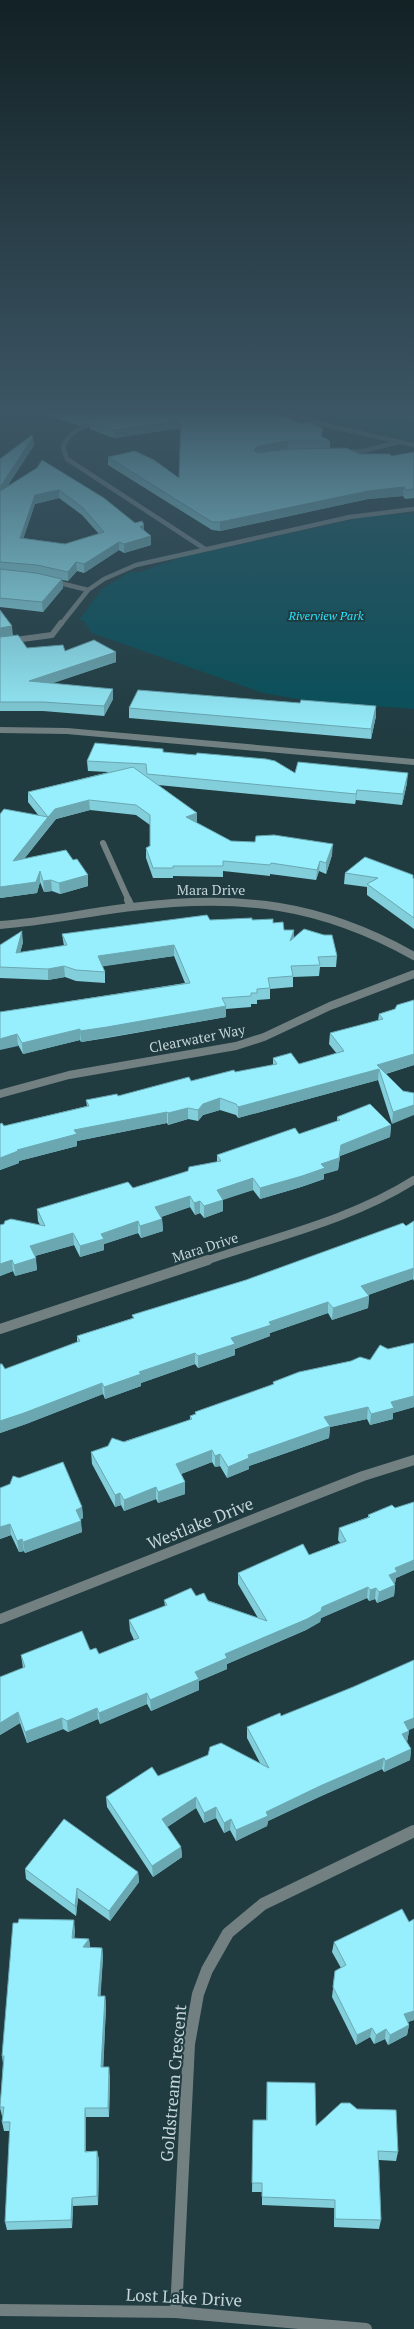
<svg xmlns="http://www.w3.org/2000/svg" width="414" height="2329" font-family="'PT Serif',serif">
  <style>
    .green { fill: #064f59 }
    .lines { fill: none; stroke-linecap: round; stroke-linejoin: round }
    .minor-far4 { stroke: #738082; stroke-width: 4.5 }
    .minor-far3 { stroke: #738082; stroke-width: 6 }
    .minor-far2 { stroke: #738082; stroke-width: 8 }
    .minor-far1 { stroke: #738082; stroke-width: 10 }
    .minor { stroke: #738082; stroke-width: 12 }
    .tertiary { stroke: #738082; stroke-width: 4.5 }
    .wall { fill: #82ceda; fill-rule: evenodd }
    .shaded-wall { fill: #6aa7b1 }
    .building { fill: #97effd; stroke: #6aa7b1; fill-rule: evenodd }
    .labels { text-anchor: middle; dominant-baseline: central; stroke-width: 4; stroke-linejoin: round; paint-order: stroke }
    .far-park-label { font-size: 12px; font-style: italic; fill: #29e2f9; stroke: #203c41 }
    .street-label { font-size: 14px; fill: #c5d5d8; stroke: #203c41 }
    .near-street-label { font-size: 17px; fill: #c5d5d8; stroke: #203c41 }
  </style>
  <rect width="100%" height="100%" fill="#203c41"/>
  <!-- green -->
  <path class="green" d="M303 410H414V441Z
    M414 513V709L303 700 263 693 92 633 84 621 79 620 102 589 130 572H139L183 557 369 516Z"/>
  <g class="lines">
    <!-- minor-far4 -->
    <path class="minor-far4" d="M100 421C84 426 69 431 63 447L67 459 205 549
      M345 452 363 451 399 442
      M52 581 88 590
      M61 624 88 590 104 579 136 565 350 517 414 509"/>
    <!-- minor-far3 -->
    <path class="minor-far3" d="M0 642 52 635 61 623
      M0 730 67 731 414 762
      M103 843 129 901"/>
    <!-- minor-far2 -->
    <path class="minor-far2" d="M128 900 131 907
      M0 925C45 922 88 912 132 907 239 894 320 903 414 956
      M0 1094 69 1075 236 1046 264 1037 330 1006 414 974
      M205 1261C275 1237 351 1220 414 1180"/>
    <!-- minor-far1 -->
    <path class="minor-far1" d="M0 1329 208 1260
      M0 1619 363 1476 414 1460"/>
    <!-- minor -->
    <path class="minor" d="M0 2310 176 2312 366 2329
      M176 2312 189 2044 198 1994 207 1970 228 1933 263 1904 414 1831"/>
    <!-- tertiary -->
    <path class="tertiary" d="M274 410 329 426 414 445"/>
  </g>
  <!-- wall -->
  <path class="wall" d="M33 410H203L323 437 330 441V448L360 454 392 456 414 452V498L405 499 403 496 368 499 220 531 212 530 108 465V457L179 478 181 428 114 438 90 429 89 423 80 426Z
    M34 445 7 487 37 468 144 531 151 536V545L124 553 119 550 84 573 77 571 68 581 62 580 63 588 43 612 0 607V459ZM59 498 82 515 99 534 65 544 23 538 35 504Z
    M0 610 13 635 27 648 65 651 116 662 52 683 113 699 104 716 43 711H0Z
    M300 703 376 716 371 739 129 718V708Z
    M163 752 295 773 407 783 402 805 356 800 355 804 158 785 197 813V823L231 841 332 855 326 874 319 871 316 880 270 874V876L223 871V877L173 876V878H153L146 858V848L150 846V825L136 815 90 810 56 819 24 859 88 886 60 894 52 891 44 892 40 882 37 893 0 898 39 816 28 802V792L109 772 88 771 87 761Z
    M345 873 413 878 414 879V929L367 895V887L344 884Z
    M210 920H252L273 923 284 930 294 938 337 956 336 967H320L319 976 293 977V987L270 989V999L257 1000V1004H251V1007L226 1009V1017L107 1038 81 1042 80 1040 23 1054 0 1012 185 983 174 956 102 966 105 972V983L76 981 65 977 48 980 0 978V945L23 942 20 953 64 946 62 934Z
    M414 1000V1065L386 1074 403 1091 392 1124 378 1080 238 1118 236 1115 220 1110 203 1115 198 1121 188 1119 168 1125 167 1123 77 1141V1146L19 1161V1163L0 1170V1124L4 1126 87 1106 86 1100 118 1096 191 1081 273 1065V1058L299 1064 337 1054 329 1044 330 1033 378 1021 379 1014 395 1009Z
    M337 1117 391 1125 390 1137 340 1156 338 1170 324 1174V1179L301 1187 260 1199 253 1190 223 1199V1211L204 1218 200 1213 195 1215 190 1207 161 1217 162 1219 163 1231 141 1238 138 1233 104 1244V1250L80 1257 74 1245 35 1256 37 1270 15 1276 13 1271 0 1276V1225H40L38 1221 37 1209 133 1188 217 1162V1155L299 1134 337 1121Z
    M414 1221V1281L413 1279 368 1295 369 1296 368 1308 332 1320 328 1313 270 1333V1336L235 1349V1355L198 1368 195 1364 141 1383V1386L105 1399 103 1394 26 1424 0 1433V1364L5 1369 77 1342V1336L133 1318 132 1315 246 1280 406 1226Z
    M414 1343V1407L393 1413V1419L370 1425 367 1419 330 1427 329 1438 249 1466V1469L227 1478 220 1466 215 1467 212 1462 181 1474 185 1482V1494L158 1503 156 1499 124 1511 121 1505 115 1507 92 1464 91 1452 190 1420V1416L195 1414V1412L273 1385V1382L370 1360 388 1349Z
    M0 1488 82 1507 83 1518 80 1520 82 1532 25 1553 24 1551 19 1552 11 1535 0 1539Z
    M414 1502V1570L396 1578 395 1583 394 1584 395 1585 394 1596 377 1603 375 1599 369 1601 367 1598 321 1618 320 1622 306 1630 227 1664V1669L199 1681V1690L151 1711 147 1704 100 1724 98 1719 68 1732 63 1729 27 1743 20 1723 0 1735V1677L23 1668 21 1655 90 1650 99 1654 134 1640 130 1631 129 1620 165 1606 164 1600 196 1596 258 1618 238 1584V1573L309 1555 340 1543 338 1540 339 1528 368 1517V1515L395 1508Z
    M281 1716 409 1730V1731L407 1742 411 1749 410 1760 384 1772 382 1769 319 1797 268 1821 267 1826 236 1841 230 1830 224 1833 216 1818 204 1823 196 1808 167 1827 181 1847 182 1857 153 1877 107 1807 106 1797 158 1776 260 1763 247 1738V1727Z
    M25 1869 138 1872 139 1882 110 1921 78 1898 76 1916 26 1879Z
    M414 1919V2020L408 2022 409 2025 407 2035 388 2045 385 2039 374 2044 370 2037 356 2045 332 1997 335 1971 341 1968 332 1952 334 1942 409 1922Z
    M75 1930 74 1938 89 1939 90 1947 102 1948 103 1957 100 1996H105L106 2006 103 2067 110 2076 109 2117H86V2151H97L99 2160 98 2205 73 2206 72 2228 7 2230 5 2222 10 2131H4L2 2122 3 2116H2L0 2108 3 2064 2 2056Z
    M267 2082 316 2126 398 2152 396 2161 379 2160 381 2220 379 2229 334 2227V2208L262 2205V2192H252L253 2129V2120H266Z"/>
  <!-- shaded-wall -->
  <path class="shaded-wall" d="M102 410H142L89 421V422L80 426 79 418Z
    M181 420V428L114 438V430Z
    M33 437 34 445 0 497V487Z
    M288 441V449L257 454 254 450 258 446Z
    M404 487 403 496 368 499 220 531V522L368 491Z
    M59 490V498L35 504 21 546 20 538 35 495Z
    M144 525V534L140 527Z
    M151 536V545L124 553V544Z
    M119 542V550L84 573V564Z
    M76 562 77 571 68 581V572Z
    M62 579 63 588 43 612 42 602Z
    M12 626 13 636 0 638V628Z
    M116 652V662L30 691 29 681Z
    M113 689V699L104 716V706Z
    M376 706V716L371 739V729Z
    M408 773 407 783 402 805 403 794Z
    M357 790 356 800 355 804 356 794Z
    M89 800 90 810 56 819 49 827 48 817 55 809Z
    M197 813V824L186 817Z
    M48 817 49 827 14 872 13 861Z
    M333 844 332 855 326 874V863Z
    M320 861 319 871 316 880 317 870Z
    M40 871V882L37 893 0 898V887Z
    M88 875V886L60 894 59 883Z
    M51 880 52 891 44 892 43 881Z
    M294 930V940L290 941Z
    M22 931 23 942 17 964 16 953Z
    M174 945V956L99 967 98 956Z
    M64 966 65 977 48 980V969Z
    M226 1006V1017L81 1042 80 1031Z
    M80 1029V1040L23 1054 22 1043Z
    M17 1034 18 1046 0 1050V1039Z
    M414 1054V1065L381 1075 379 1069 378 1080 238 1118V1107Z
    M220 1098V1110L203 1115 198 1121V1110L203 1104Z
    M414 1105V1115L392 1124 393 1112Z
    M188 1108V1119L168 1125V1113Z
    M167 1112V1123L77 1141V1146L19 1161V1163L0 1170V1158L17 1150 74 1130Z
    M391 1125 390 1137 340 1156 338 1170 324 1174V1179L301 1187 260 1199V1188L321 1164 341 1145Z
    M253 1178V1190L217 1202V1190Z
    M190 1196V1207L155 1219V1207Z
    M223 1200V1211L204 1218V1206Z
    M200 1201V1213L195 1215 194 1203Z
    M162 1219 163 1231 141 1238 140 1226Z
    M138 1221V1233L104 1244V1250L80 1257V1246L101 1234Z
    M73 1233 74 1245 31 1257 30 1246Z
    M36 1258 37 1270 15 1276 14 1265Z
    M12 1260 13 1271 0 1276V1264Z
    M414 1268 413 1279 360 1298 361 1286Z
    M369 1296 368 1308 332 1320 333 1308Z
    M328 1302V1313L270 1333V1336L235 1349V1355L198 1368V1356L231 1338 269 1322Z
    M195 1353V1364L141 1383V1386L105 1399 104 1387 139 1372Z
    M102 1383 103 1394 26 1424 0 1433V1421Z
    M414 1396V1407L393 1413V1419L370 1425 371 1414 391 1402Z
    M368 1407 367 1419 330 1427 329 1438 249 1466V1469L227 1478 228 1467 248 1455 324 1417Z
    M212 1450V1462L176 1476V1464Z
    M220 1454V1466L215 1467V1456Z
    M185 1482V1494L158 1503V1492Z
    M156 1487V1499L124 1511V1500Z
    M120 1493 121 1505 115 1507V1495Z
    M82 1507 83 1518 77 1521 76 1510Z
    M81 1521 82 1532 25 1553 23 1542Z
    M10 1524 11 1535 0 1539V1527Z
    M22 1539 24 1551 19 1552 17 1541Z
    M414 1560V1570L396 1578 395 1583 388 1586 389 1575 395 1568Z
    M395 1585 394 1596 377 1603 379 1592Z
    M368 1587 367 1598 321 1618 320 1622 306 1630 227 1664V1669L199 1681V1690L151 1711 150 1700 225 1654 322 1607Z
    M376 1588 375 1599 369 1601 370 1590Z
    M147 1693V1704L100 1724 99 1713Z
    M97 1708 98 1719 68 1732 67 1721Z
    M18 1712 20 1723 0 1735V1723Z
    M62 1718 63 1729 27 1743 25 1732Z
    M414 1718V1728L402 1733 404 1722Z
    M409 1731 407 1742 401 1745 402 1734Z
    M411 1749 410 1760 384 1772 385 1761Z
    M384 1758 382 1769 319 1797 268 1821 267 1826 236 1841V1830L266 1812 320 1786Z
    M196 1797V1808L163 1830 162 1819Z
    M216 1807V1818L204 1823V1813Z
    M231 1819 230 1830 224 1833V1823Z
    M181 1847 182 1857 153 1877 152 1866Z
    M138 1872 139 1882 110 1921 109 1911Z
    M77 1888 78 1898 76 1916 75 1906Z
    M74 1920 75 1930 74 1948 72 1938Z
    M89 1939 90 1948 83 1947Z
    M102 1948 103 1957 100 2006 98 1996Z
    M105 1996 106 2006 103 2076 101 2067Z
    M414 2011V2020L402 2024 404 2014Z
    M409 2025 407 2035 388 2045 390 2035Z
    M372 2028 370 2037 356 2045 357 2035Z
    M386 2029 385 2039 374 2044 376 2035Z
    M109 2067 110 2076 109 2117 108 2108Z
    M85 2108 86 2117V2160L85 2152Z
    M97 2151 99 2160 98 2205 97 2196Z
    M72 2198 73 2206 72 2228 71 2220Z"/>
  <!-- building -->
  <path class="building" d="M56 410H102L79 418Z
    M139 410H263L301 423 309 422 323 429 321 436 330 441H288L258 446 254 450 257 453 289 449 346 448 360 454H389L392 456 414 452V489L406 490 404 487 368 491 220 522H212L108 457 135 451 154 460 179 478 181 420 114 430 89 421 116 413Z
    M32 435 33 437 0 487V459Z
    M42 460 104 498 135 523 142 521 144 525 140 527 151 536 124 544 119 542 84 564 76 562 68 572 37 565 0 562V491L37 468ZM59 490 82 507 104 532 65 544 20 538 35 495Z
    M0 569 36 573 62 579 42 602 0 598Z
    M0 610 12 626 0 628Z
    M18 635 27 648 63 645 65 651 94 640 116 652 29 681 113 689 104 706 43 702H0V637Z
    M138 690 300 703 301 700 376 706 371 729 129 708Z
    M95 743 163 749V752L196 755 197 753 266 759 275 761 295 773 298 762 408 773 403 794 357 790 356 794 147 774 146 764 87 761Z
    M133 767 197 813 186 817 231 841 255 842 256 836 274 835 333 844 326 863 320 861 317 870 271 863 270 865 223 861V866H173V868H153L146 848 150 846V815L136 805 89 800 55 809 48 817 28 792Z
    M4 809 48 817 13 861 66 850 73 860 77 859 88 875 59 883 51 880 43 881 40 871 36 882 0 887V814Z
    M365 857 413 875V878L414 879V918L367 884 378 878 345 873Z
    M207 915 210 920 252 918V920L273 919V923L283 922 284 930H294L290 941 304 929 324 935H332L337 956 318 957 320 965 291 966 293 976 268 978 270 988 257 989V993H251V996L222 998 226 1006 107 1027 80 1031V1029L22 1043 17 1034 0 1039V1012L190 983 174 945 98 956 105 972 76 970 64 966 48 969 0 967V945L22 931 16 953 67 945 62 934Z
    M414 1000V1054L377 1065 403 1091 414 1093V1105L393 1112 379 1069 238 1107 236 1104 220 1098 203 1104 198 1110 188 1108 168 1113 167 1112 74 1130 77 1134 17 1150 18 1151 0 1158V1124L2 1123 4 1126 89 1106 86 1100 117 1094 118 1096 189 1077 191 1081 234 1070 235 1072 277 1064 273 1058 291 1053 299 1064 344 1051 330 1033 383 1019 379 1014 395 1009 397 1005Z
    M370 1104 391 1125 341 1145 339 1158 321 1164 325 1168 302 1176 260 1188 253 1178 217 1190 223 1200 204 1206 200 1201 194 1203 190 1196 155 1207 162 1219 140 1226 138 1221 101 1234 104 1239 80 1246 73 1233 30 1246 36 1258 14 1265 12 1260 0 1264V1225L4 1224 5 1221 11 1219 45 1226 37 1209 128 1182 133 1188 188 1171 189 1167 221 1161 217 1155 295 1128 299 1134 340 1120 337 1117Z
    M414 1221V1268L361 1286 369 1296 333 1308 328 1302 269 1322 271 1325 231 1338 235 1344 198 1356 195 1353 139 1372 141 1374 104 1387 102 1383 24 1413 0 1421V1364H2L5 1369 80 1341 77 1336 134 1318 132 1315 246 1280 403 1223 406 1226Z
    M414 1343V1396L391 1402 394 1408 371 1414 368 1407 324 1417 330 1426 248 1455 249 1458 228 1467 220 1454 215 1456 212 1450 176 1464 185 1482 158 1492 156 1487 124 1500 120 1493 115 1495 91 1452 108 1446 112 1438 124 1442 192 1419 190 1416 196 1414 195 1412 274 1384 273 1382 299 1372 351 1361 360 1357 370 1360 380 1345 388 1349Z
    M63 1462 82 1507 76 1510 81 1521 23 1542 22 1539 17 1541 10 1524 0 1527V1488L10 1484 13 1476 19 1478Z
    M414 1502V1560L395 1568 397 1572 389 1575 395 1585 379 1592 376 1588 370 1590 368 1587 322 1607 321 1611 307 1619 225 1654 227 1658 195 1672 199 1679 150 1700 147 1693 99 1713 97 1708 67 1721 62 1718 25 1732 18 1712 0 1723V1677L25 1667 21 1655 82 1631 90 1650 96 1648 99 1654 139 1638 129 1620 167 1605 164 1600 191 1588 196 1596 204 1593 208 1601 267 1621 238 1573 303 1544 309 1555 346 1541 339 1528 370 1517 368 1515 392 1505 395 1508Z
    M414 1660V1718L404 1722 409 1731 402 1734 411 1749 385 1761 384 1758 320 1786 266 1812 268 1816 236 1830 231 1819 224 1823 216 1807 204 1813 196 1797 162 1819 181 1847 152 1866 106 1797 152 1767 158 1776 208 1755 210 1747 221 1743 269 1768 247 1727 280 1713 281 1716 353 1687Z
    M64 1819 138 1872 109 1911 77 1888 75 1906 25 1869Z
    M402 1909 409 1922 414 1919V2011L404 2014 409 2025 390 2035 386 2029 376 2035 372 2028 357 2035 333 1987 335 1971 346 1965 334 1942Z
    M19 1919 74 1920 72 1938 89 1939 83 1947 102 1948 98 1996H105L101 2067H109L108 2108H85V2152L97 2151V2196L72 2198 71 2220 5 2222 10 2122H2L4 2107H0L4 2056H2L13 1923H18Z
    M267 2082 315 2083 316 2126 341 2103H350L357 2109 396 2110 398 2152 378 2151 381 2220 335 2219V2200L262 2197V2183H252L253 2120H267Z"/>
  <!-- sky -->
  <linearGradient id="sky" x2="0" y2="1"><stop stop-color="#122124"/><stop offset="0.56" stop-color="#3c5665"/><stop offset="1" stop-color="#3c5665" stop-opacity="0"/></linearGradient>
  <rect width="414" height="736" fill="url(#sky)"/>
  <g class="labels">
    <!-- far-park labels -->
    <g class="far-park-label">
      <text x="326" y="615">Riverview Park</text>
    </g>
    <!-- street labels -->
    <g class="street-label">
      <text x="211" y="889">Mara Drive</text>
      <text transform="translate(197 1038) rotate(-11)">Clearwater Way</text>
      <text transform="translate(205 1247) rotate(-18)">Mara Drive</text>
    </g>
    <!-- near-street labels -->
    <g class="near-street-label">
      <text transform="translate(200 1523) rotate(-22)">Westlake Drive</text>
      <text transform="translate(173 2083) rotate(-85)">Goldstream Crescent</text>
      <text transform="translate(184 2297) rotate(3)">Lost Lake Drive</text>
    </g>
  </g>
</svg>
